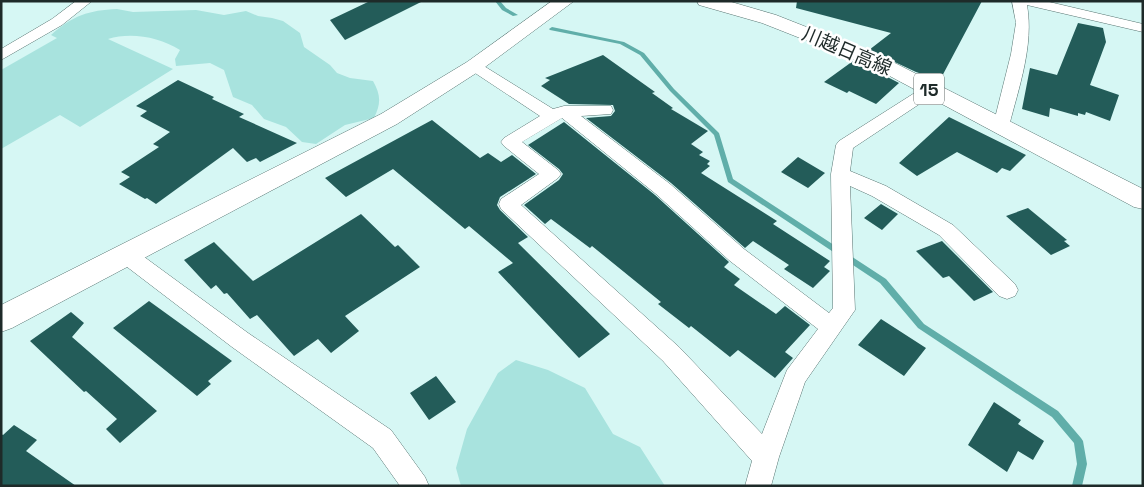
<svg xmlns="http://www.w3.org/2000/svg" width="1144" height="487" font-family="'Space Grotesk','Noto Sans JP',sans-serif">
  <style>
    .green { fill: #a8e3de }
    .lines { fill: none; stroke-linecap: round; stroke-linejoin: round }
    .stream { fill: #60aea9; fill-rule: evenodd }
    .building { fill: #235c59 }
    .street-casing { stroke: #587572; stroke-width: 1 }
    .secondary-casing { stroke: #587572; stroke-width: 1 }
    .primary-casing { stroke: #587572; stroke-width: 1 }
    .street { fill: #fff; fill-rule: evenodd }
    .secondary { fill: #fff; fill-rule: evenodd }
    .primary { fill: #fff; fill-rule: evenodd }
    .labels { text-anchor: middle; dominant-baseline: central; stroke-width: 5; stroke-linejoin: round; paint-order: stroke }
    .shield { fill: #fff; stroke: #626a69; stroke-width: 1 }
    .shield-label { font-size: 18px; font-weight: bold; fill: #1e2a29 }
    .street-label { font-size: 19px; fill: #1e2a29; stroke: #fff }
  </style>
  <rect width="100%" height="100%" fill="#d6f7f4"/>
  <!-- green -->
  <path class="green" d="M117 9 133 12 196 10 224 15 246 11 258 16 272 18 283 21 300 33 304 47 330 65 337 73 350 78 373 81C381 95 381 104 374 118L345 125 316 144 302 142 286 127 264 119 252 105 233 97 224 70 210 63 176 66 175 59 180 50C159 37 131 32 108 39L173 69 80 127 60 115 1 149V70L57 38 51 35C72 16 89 10 117 9Z
    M516 360 548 370 585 388 613 434 640 447 665 486H461L456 468 467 429 498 373Z"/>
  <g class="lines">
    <!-- stream -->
    <path class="stream" d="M495 1H500L506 8 518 15 513 16 502 10Z
      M552 27 624 42 644 53 674 89 719 133 733 179 886 279 924 324 1058 411 1081 438 1083 441 1087 464 1082 486H1072L1077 464 1074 443 1052 417 918 328 880 283 728 182 714 135 670 91 640 55 620 44 550 30 549 29Z"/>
  </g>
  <!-- building -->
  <path class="building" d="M370 1H423L345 40 330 20Z
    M797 1H982L940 80 916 72 869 50 891 33 796 8Z
    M1078 23 1103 28 1106 42 1090 85 1119 95 1110 121 1086 112 1085 115 1078 113V116L1050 108 1049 117 1022 109 1030 68 1057 75Z
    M603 55 655 92 652 93 673 108 671 109 708 131 691 144 703 152 699 155 710 161 707 164 710 166 701 173 777 221 773 224 830 261 824 267 830 271 813 288 784 269 789 265 753 241 745 248 671 183 586 118 611 116 615 111 613 105 569 104 541 86 550 80 545 78Z
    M853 61 870 68 899 83 876 104 849 91 847 93 824 82Z
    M178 80 214 97 212 99 244 114 239 117 297 143 260 162 256 158 247 162 233 148 156 204 147 198 145 199 119 184 130 177 121 172 159 147 153 144 170 132 140 116 147 111 136 106Z
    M949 117 1026 155 1010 171 1002 168 997 173 957 152 917 176 899 163Z
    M432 120 480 158 488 153 501 162 512 155 536 174 500 197 497 205 500 210 528 237 518 243 610 334 579 358 498 272 513 263 469 226 465 229 393 169 346 197 325 178Z
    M564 122 655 195 729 262 724 267 740 279 734 285 776 314 785 306 810 325 785 352 793 358 775 378 738 350 730 357 691 326 689 328 658 304 661 302 592 246 590 248 551 219 545 224 524 205 559 180 563 174 559 169 528 145Z
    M798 157 825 173 808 188 781 172Z
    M881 204 898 214 882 230 864 218Z
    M1028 208 1067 240 1064 241 1070 246 1051 255 1006 216Z
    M361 214 395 247 398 245 420 267 345 316 359 331 331 353 318 339 294 356 257 315 250 319 227 293 224 294 216 285 211 289 184 260 214 242 253 281Z
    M942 241 993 292 974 301 949 276 943 278 916 251Z
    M149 301 232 361 208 381 211 384 197 396 113 328Z
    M71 312 84 323 72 337 157 411 120 443 106 429 117 419 86 391 84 392 30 341Z
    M881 319 926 348 904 376 858 345Z
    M436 376 456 402 429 420 410 393Z
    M994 402 1021 420 1018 424 1044 441 1033 460 1018 451 1007 472 968 445Z
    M14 425 37 440 26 451 76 486H1V434L3 435Z"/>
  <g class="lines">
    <!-- street casing -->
    <g class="street-casing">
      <path id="street" d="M76 1H92L62 25 1 60V49L52 19Z
        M1012 1H1045L1143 24V32L1027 5C1034 45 1019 87 1009 126L1007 130 1001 131 995 130 993 126 1011 54 1016 23Z
        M474 61 479 63 553 109 564 106H611L613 110 611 114 581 116 670 184 744 249 829 313 833 308 831 174 836 145 839 141 924 87H936L938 90 936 93 853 148 850 171 886 186 953 225 1015 284 1018 290 1015 296 1007 299 999 296 939 235 872 196 850 186 855 310 805 382 779 457 771 486H745L752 461 663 361 501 209 499 204 501 199 539 174 504 146 501 142 504 138 540 116 469 69 466 66 469 63ZM562 118 656 194 730 261 818 329 787 370 762 434 679 347 521 205 558 178 561 174 558 170 522 142Z
        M125 246 132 248 248 333 391 430 425 477 429 486H400L373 448 232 347 118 260 115 254 118 248Z"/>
    </g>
    <!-- secondary casing -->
    <g class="secondary-casing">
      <path id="secondary" d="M552 1H574L481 70 397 124 12 328 1 332V305L381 114 467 62Z"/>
    </g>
    <!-- primary casing -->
    <g class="primary-casing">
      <path id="primary" d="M697 1H728L776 15 885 58 1143 189V209L1134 207 871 66 762 23 699 5Z"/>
    </g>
    <!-- street -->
    <use href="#street" class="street"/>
    <!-- secondary -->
    <use href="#secondary" class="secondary"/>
    <!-- primary -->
    <use href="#primary" class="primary"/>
  </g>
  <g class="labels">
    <!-- shield labels -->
    <rect class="shield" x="914" y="73.5" width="30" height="31" rx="4"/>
    <g class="shield-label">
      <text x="929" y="89">15</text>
    </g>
    <!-- street labels -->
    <g class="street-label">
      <text transform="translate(847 51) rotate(23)">川越日高線</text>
    </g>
  </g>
  <!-- border -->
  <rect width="1144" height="487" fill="none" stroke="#1e2a29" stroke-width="5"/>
</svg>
